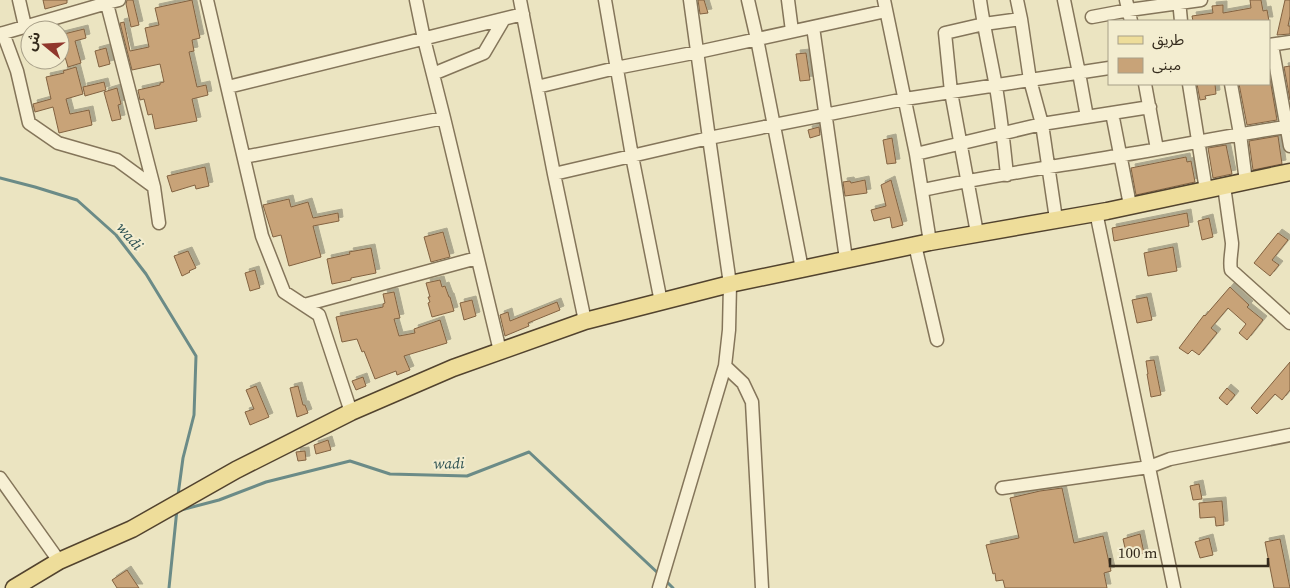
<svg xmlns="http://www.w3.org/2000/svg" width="1290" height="588" font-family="'Source Serif 4','Noto Sans Arabic',serif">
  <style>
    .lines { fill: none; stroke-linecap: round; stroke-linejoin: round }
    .stream { stroke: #6b8b87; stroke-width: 3 }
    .building { fill: #c8a378; stroke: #826241; filter: url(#shadow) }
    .minor-casing { stroke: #84755a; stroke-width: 15 }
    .major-casing { stroke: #52432e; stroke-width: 19 }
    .minor { stroke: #f7f0d4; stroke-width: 12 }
    .major { stroke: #eedd9a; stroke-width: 16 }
    .labels { text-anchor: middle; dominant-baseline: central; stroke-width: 4; stroke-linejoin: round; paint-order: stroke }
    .water-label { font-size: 15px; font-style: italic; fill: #2d5253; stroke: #f3edd0 }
  </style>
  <defs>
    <filter id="shadow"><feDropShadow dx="4" dy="-4" stdDeviation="0" flood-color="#0004"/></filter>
  </defs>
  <rect width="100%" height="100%" fill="#ebe4c1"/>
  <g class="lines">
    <!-- stream -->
    <path class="stream" d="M0 178 35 187 77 200 116 235 146 274 196 356 194 415 183 458 178 495
      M181 510 219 500 266 482 350 461 390 474 467 476 529 452 660 575
      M665 580 673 588
      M169 588 177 509"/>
  </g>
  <!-- building -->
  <path class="building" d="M43 0H67V3L45 9Z
    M127 0H133L139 25 131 27 126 4Z
    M192 0 200 38 192 40 194 51 189 52 197 87 206 85 208 95 192 99 197 121 155 129 152 114 148 115 144 99 140 100 138 90 160 85V83L164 82 160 64 132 70 120 23 124 22 130 51 149 47 145 28 159 25 155 8Z
    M698 0H704L708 13 700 14Z
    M1250 0H1261L1263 11 1267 10 1269 21H1193L1192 16 1213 13 1212 6 1223 5V13L1251 8Z
    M1285 0H1290V16L1288 26H1290V34L1277 35Z
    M84 29 86 38 75 41 81 63 68 67 60 40V35Z
    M106 48 110 64 99 67 95 51Z
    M806 53 810 80 800 81 796 54Z
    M1290 66V100L1284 67Z
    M76 67 83 94 66 99 70 114 89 110 92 125 59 133 53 107 35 112 33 104 51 99 46 77 64 73 63 71Z
    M1269 73 1277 120 1247 125 1239 84H1269Z
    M104 82 106 90 85 96 83 87Z
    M1197 84H1215L1216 94 1205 96 1206 99 1200 100Z
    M117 88 121 104 118 105 121 119 112 121 104 92Z
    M819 127 820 135 810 138 808 130Z
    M1278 136 1282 164 1253 170 1249 141Z
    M892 138 896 163 887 164 883 140Z
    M1226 145 1232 174 1213 178 1208 148Z
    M1186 157 1187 162 1191 161 1195 182 1136 195 1131 168Z
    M205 167 209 186 196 189 195 185 172 192 167 176Z
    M865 180 867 193 845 196 843 182 850 181 851 183Z
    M891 180 903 225 892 228 890 217 874 221 871 210 886 206 881 185Z
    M289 199 291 207 308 202 313 218 338 213 339 221 313 226 321 257 289 266 281 235 273 237 263 205Z
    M1187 213 1189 226 1114 241 1112 228Z
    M1209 218 1213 237 1202 240 1198 221Z
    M443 232 450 257 431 262 424 237Z
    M1278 233 1288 240 1272 260 1279 265 1270 276 1254 263Z
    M1173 247 1177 271 1148 276 1144 253Z
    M371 248 376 273 351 278V280L332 284 327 259 350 254 349 252Z
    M188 251 196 268 189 271 190 272 182 276 174 256Z
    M255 270 260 288 250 291 245 273Z
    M440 280 442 287 445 286 449 297H450L454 311 432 317 428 303 430 302 428 297H430L426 283Z
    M1230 287 1249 305 1247 307 1263 320 1247 340 1239 333 1246 324 1228 308 1211 328 1217 333 1199 355 1192 350 1188 354 1179 348 1204 315 1205 316Z
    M394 292 400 318 394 319 399 336 415 333 414 329 440 320 447 343 404 356 410 370 397 375 396 371 375 379 364 351 362 352 357 339 342 342 336 317 383 307V304L385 303 383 294Z
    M1147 297 1152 320 1137 323 1132 300Z
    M472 300 476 316 464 320 460 303Z
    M557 302 560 310 528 323 529 326 505 336 500 315 508 312 510 321Z
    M1154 360 1161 395 1151 397 1147 374H1148L1146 361Z
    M1290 362V390L1282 400 1275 394 1257 414 1251 408Z
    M363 377 366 386 356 390 352 381Z
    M256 386 269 417 250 425 245 412 254 409 246 390Z
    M298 386 303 405H305L308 413 297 417 290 388Z
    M1227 388 1235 395 1227 405 1219 398Z
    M328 440 331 450 316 454 314 445Z
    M305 451 306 460 298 461 296 452Z
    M1199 484 1202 499 1193 500 1190 486Z
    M1062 488 1074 543 1103 536 1111 571 1104 573 1107 588H1005L1003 580 996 581 995 573 993 574 986 545 1019 538 1010 498 1040 491Z
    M1222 501 1224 525 1216 526 1215 517 1200 518 1199 503Z
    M1140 534 1144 553 1127 557 1123 539Z
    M1209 538 1213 555 1200 558 1195 542Z
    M1280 539 1290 588H1274L1265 542Z
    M127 570 139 588H117L112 580Z"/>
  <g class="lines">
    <!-- minor casing -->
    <g class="minor-casing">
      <path id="minor" d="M19 0 25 26
        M106 0 154 187 159 223
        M207 0 262 236 284 292 319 315 351 412
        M416 0 424 39 444 118 500 351
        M520 0 554 174 585 321
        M605 0 632 156 661 302
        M748 0 757 39 802 269
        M788 0 792 31
        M884 0 916 154 930 242
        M980 0C984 29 991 58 996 87 1001 116 1004 146 1007 175
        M1017 0 1021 19
        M1064 0 1079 73 1087 117
        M1126 0 1131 21
        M1179 0 1181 21
        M1092 17 1129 10 1201 0
        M813 27 846 259
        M3 33 17 71 29 123 58 143 117 160 154 187
        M0 34 107 3 119 0
        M1269 45 1290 42
        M1272 45 1290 146
        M433 74 484 53 504 19
        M1145 84 1157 149
        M1189 84 1206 190
        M1231 84 1240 134 1246 182
        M228 87 523 14
        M537 87 616 68 698 52 886 11
        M1112 113 1130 205
        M916 154 1042 124 1150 107
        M244 157 444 118
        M554 174 709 138 905 99 1109 68
        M1224 186 1232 243C1232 252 1229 261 1231 270L1290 323
        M923 190C987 176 1052 167 1117 156 1174 147 1229 135 1286 127
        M1096 212 1174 588
        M977 233 951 92 945 33 984 24 1021 19 1030 80 1042 124 1056 219
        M915 245 937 340
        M304 305 477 258
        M725 366 743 383 752 402 762 588
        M0 478 59 561
        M1002 488 1149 467 1170 459 1290 435
        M659 588 725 366 729 330 730 284 709 138 690 0"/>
    </g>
    <!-- major casing -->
    <g class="major-casing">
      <path id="major" d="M14 588 59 561 132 529 236 470 351 412 453 368 585 321 730 284 802 269 930 242 1107 211 1290 172"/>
    </g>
    <!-- minor -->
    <use href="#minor" class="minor"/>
    <!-- major -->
    <use href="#major" class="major"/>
  </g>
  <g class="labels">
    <!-- water labels -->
    <g class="water-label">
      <text transform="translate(130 236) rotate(49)">wadi</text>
      <text transform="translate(449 463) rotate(-1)">wadi</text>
    </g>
  </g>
  <!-- legend -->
  <rect x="1108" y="20" width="162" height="65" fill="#f3edd0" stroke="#a79f88"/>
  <rect x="1118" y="36" width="25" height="8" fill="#eedd9a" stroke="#a79f88"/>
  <text x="1152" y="45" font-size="15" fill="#342b1d">طريق</text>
  <rect x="1118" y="58" width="25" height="15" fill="#c8a378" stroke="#a79f88"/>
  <text x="1152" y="70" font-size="15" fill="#342b1d">مبنى</text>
  <!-- north arrow -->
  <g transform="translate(45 45) rotate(288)"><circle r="24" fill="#f3edd0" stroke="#a79f88"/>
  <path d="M0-4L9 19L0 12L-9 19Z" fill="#90372c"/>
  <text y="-8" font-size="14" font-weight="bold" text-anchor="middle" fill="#342b1d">ش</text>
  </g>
  <!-- scale -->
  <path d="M1110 558v8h158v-8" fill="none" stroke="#342b1d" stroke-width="2.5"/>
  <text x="1118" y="558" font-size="15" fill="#342b1d" stroke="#f3edd0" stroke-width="4" paint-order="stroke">100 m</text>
</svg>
